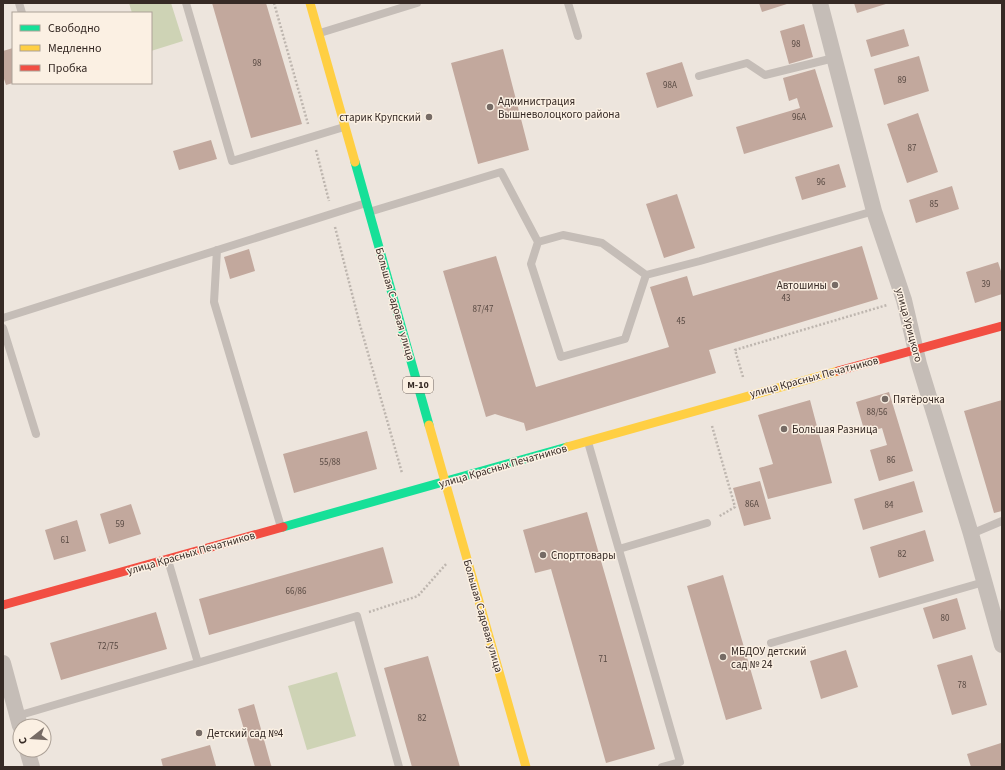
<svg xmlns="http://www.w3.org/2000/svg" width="1005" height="770" font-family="'Source Sans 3',sans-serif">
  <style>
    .green { fill: #ced3b5 }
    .building { fill: #c2a89d }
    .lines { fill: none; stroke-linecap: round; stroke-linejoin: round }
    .path { stroke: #beb6af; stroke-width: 2.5; stroke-dasharray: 2 2; stroke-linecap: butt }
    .lane { stroke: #c5bdb7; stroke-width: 8 }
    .street { stroke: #c5bdb7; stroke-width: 16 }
    .fast { stroke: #16e098; stroke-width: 9 }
    .slow { stroke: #ffcf43; stroke-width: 9 }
    .jam { stroke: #f24e42; stroke-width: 9 }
    .poi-dot { fill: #766b65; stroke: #fbf0e3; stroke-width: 1.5 }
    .labels { text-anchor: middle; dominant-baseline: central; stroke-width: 3; stroke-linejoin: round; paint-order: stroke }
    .number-label { font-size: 9px; fill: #594a43 }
    .shield { fill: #fbf0e3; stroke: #71655e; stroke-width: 1 }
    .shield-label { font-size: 10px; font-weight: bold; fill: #362a25 }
    .poi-label { font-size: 11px; fill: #362a25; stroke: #fbf0e3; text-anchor: start }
    .street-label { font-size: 11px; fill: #362a25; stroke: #fbf0e3 }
  </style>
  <rect width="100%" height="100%" fill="#ede5dd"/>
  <!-- green -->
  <path class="green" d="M129 3H171L183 41 151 51V13H132Z
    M337 672 356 736 307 750 288 686Z"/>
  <!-- building -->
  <path class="building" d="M212 3H266L302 124 251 138Z
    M759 3H790L762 12Z
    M854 3H889L857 13Z
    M804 24 813 57 789 64 780 31Z
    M904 29 909 46 871 57 866 40Z
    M13 48V83L6 85 3 76V51Z
    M503 49 529 150 478 164 451 63Z
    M919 56 929 91 884 105 874 69Z
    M682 62 693 96 657 108 646 73Z
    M815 69 833 127 744 154 736 127 800 108 797 98 789 101 783 78Z
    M918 113 938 172 907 183 887 124Z
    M211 140 217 159 179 170 173 151Z
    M839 164 846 187 802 200 795 177Z
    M952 186 959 209 916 223 909 200Z
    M677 194 695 248 664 258 646 204Z
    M862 246 878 299 709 350 716 373 526 431 524 423 495 414 486 417 443 271 496 256 536 387 669 347 650 287 687 276 693 296Z
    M249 249 255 271 230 279 224 257Z
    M998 262 1002 274V294L975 303 966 272Z
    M889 392 913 471 879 481 870 450 887 445 882 428 865 433 856 402Z
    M810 400 832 483 768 499 759 468 773 464 758 415Z
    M1002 400V511L994 513 964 411Z
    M367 431 377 469 294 493 283 454Z
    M760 481 771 519 744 526 733 488Z
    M914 481 923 512 863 530 854 499Z
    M131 504 141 534 109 544 100 514Z
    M587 512 655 749 606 763 551 569 535 573 523 530Z
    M77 520 86 551 54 560 45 530Z
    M925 530 934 561 879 578 870 547Z
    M383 547 393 583 209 635 199 599Z
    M723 575 762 709 726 720 687 586Z
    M957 598 966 629 933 639 923 608Z
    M156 612 167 649 61 680 50 643Z
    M846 650 858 687 821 699 810 661Z
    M972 655 987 705 952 715 937 665Z
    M428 656 460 767H412L384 668Z
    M254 704 271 765 272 767H255L238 709Z
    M1001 743 1002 767H971L967 754Z
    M210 745 216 766 163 767 161 759Z"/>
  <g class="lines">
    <!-- path -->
    <path class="path" d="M274 3 308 124
      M316 150 329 201
      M335 227 360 325 402 473
      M743 377 735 350 887 305
      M712 426 735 507 718 517
      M369 612 418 596 447 563"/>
    <!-- lane -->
    <path class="lane" d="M19 3 22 13
      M186 3 232 161 344 127
      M568 3 578 36
      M320 33 417 3
      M699 76 747 63 765 75 834 58
      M369 212 501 172 538 242
      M217 250 214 302 281 527
      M646 275 625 339 561 357 531 264 538 242 563 235 602 243 646 275 700 261 874 211
      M3 318 366 203
      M3 328 36 434
      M588 442 680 762 662 767
      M971 534 1002 521
      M619 549 707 523
      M168 560 198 663
      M771 643 984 582
      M17 716 357 616 399 767"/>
    <!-- street -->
    <path class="street" d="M820 3 874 211 904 300 919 364 971 534 1002 645
      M3 663 20 726
      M27 750 32 767"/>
    <!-- fast -->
    <path class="fast" d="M355 162 429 425
      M283 527 567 447"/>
    <!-- slow -->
    <path class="slow" d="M310 3 355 162
      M429 425 526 767
      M567 447 838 371"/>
    <!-- jam -->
    <path class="jam" d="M838 371 1002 326
      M3 605 283 527"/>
  </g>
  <!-- markers -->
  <g class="poi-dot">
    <circle cx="490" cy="107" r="4"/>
    <circle cx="429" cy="117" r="4"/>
    <circle cx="835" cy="285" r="4"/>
    <circle cx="885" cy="399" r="4"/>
    <circle cx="784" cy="429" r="4"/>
    <circle cx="543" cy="555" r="4"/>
    <circle cx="723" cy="657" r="4"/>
    <circle cx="199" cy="733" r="4"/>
  </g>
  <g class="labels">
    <!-- number labels -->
    <g class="number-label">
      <text x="796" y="44">98</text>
      <text x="257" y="63">98</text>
      <text x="902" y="80">89</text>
      <text x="670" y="85">98А</text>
      <text x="799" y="117">96А</text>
      <text x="912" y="148">87</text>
      <text x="821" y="182">96</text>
      <text x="934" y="204">85</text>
      <text x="986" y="284">39</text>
      <text x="786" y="298">43</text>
      <text x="483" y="309">87/47</text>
      <text x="681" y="321">45</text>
      <text x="877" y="412">88/56</text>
      <text x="891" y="460">86</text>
      <text x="330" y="462">55/88</text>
      <text x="752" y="504">86А</text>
      <text x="889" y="505">84</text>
      <text x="120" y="524">59</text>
      <text x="65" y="540">61</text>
      <text x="902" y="554">82</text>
      <text x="296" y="591">66/86</text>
      <text x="945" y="618">80</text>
      <text x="108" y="646">72/75</text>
      <text x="603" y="659">71</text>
      <text x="962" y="685">78</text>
      <text x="422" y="718">82</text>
    </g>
    <!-- shield labels -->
    <rect class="shield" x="403" y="377" width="30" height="16" rx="3"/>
    <g class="shield-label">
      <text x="418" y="385">М-10</text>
    </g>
    <!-- poi labels -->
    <g class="poi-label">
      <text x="498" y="101">Администрация<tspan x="498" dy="13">Вышневолоцкого района</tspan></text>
      <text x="421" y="117" text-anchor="end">старик Крупский</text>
      <text x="827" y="285" text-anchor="end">Автошины</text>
      <text x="893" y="399">Пятёрочка</text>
      <text x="792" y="429">Большая Разница</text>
      <text x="551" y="555">Спорттовары</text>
      <text x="731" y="651">МБДОУ детский<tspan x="731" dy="13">сад № 24</tspan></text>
      <text x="207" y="733">Детский сад №4</text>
    </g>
    <!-- street labels -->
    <g class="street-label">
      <text transform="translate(395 304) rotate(74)">Большая Садовая улица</text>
      <text transform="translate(909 325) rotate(75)">улица Урицкого</text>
      <text transform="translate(814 377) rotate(-15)">улица Красных Печатников</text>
      <text transform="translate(503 466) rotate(-16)">улица Красных Печатников</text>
      <text transform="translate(191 553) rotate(-16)">улица Красных Печатников</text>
      <text transform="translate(483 616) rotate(74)">Большая Садовая улица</text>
    </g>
  </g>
  <!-- border -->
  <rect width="1005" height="770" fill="none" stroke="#362a25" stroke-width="8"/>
  <!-- legend -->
  <rect x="12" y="12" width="140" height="72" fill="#fbf0e3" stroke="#aca197"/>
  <rect x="20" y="25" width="20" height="6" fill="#16e098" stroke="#aca197"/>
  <text x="48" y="32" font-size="12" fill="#362a25">Свободно</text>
  <rect x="20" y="45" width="20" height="6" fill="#ffcf43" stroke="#aca197"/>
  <text x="48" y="52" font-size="12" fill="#362a25">Медленно</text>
  <rect x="20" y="65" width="20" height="6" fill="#f24e42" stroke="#aca197"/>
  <text x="48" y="72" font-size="12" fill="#362a25">Пробка</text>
  <!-- north arrow -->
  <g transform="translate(32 738) rotate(253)"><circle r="19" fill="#fbf0e3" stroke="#aca197"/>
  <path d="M0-3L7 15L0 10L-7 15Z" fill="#766b65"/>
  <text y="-6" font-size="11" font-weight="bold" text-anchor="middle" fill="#362a25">С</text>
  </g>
</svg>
